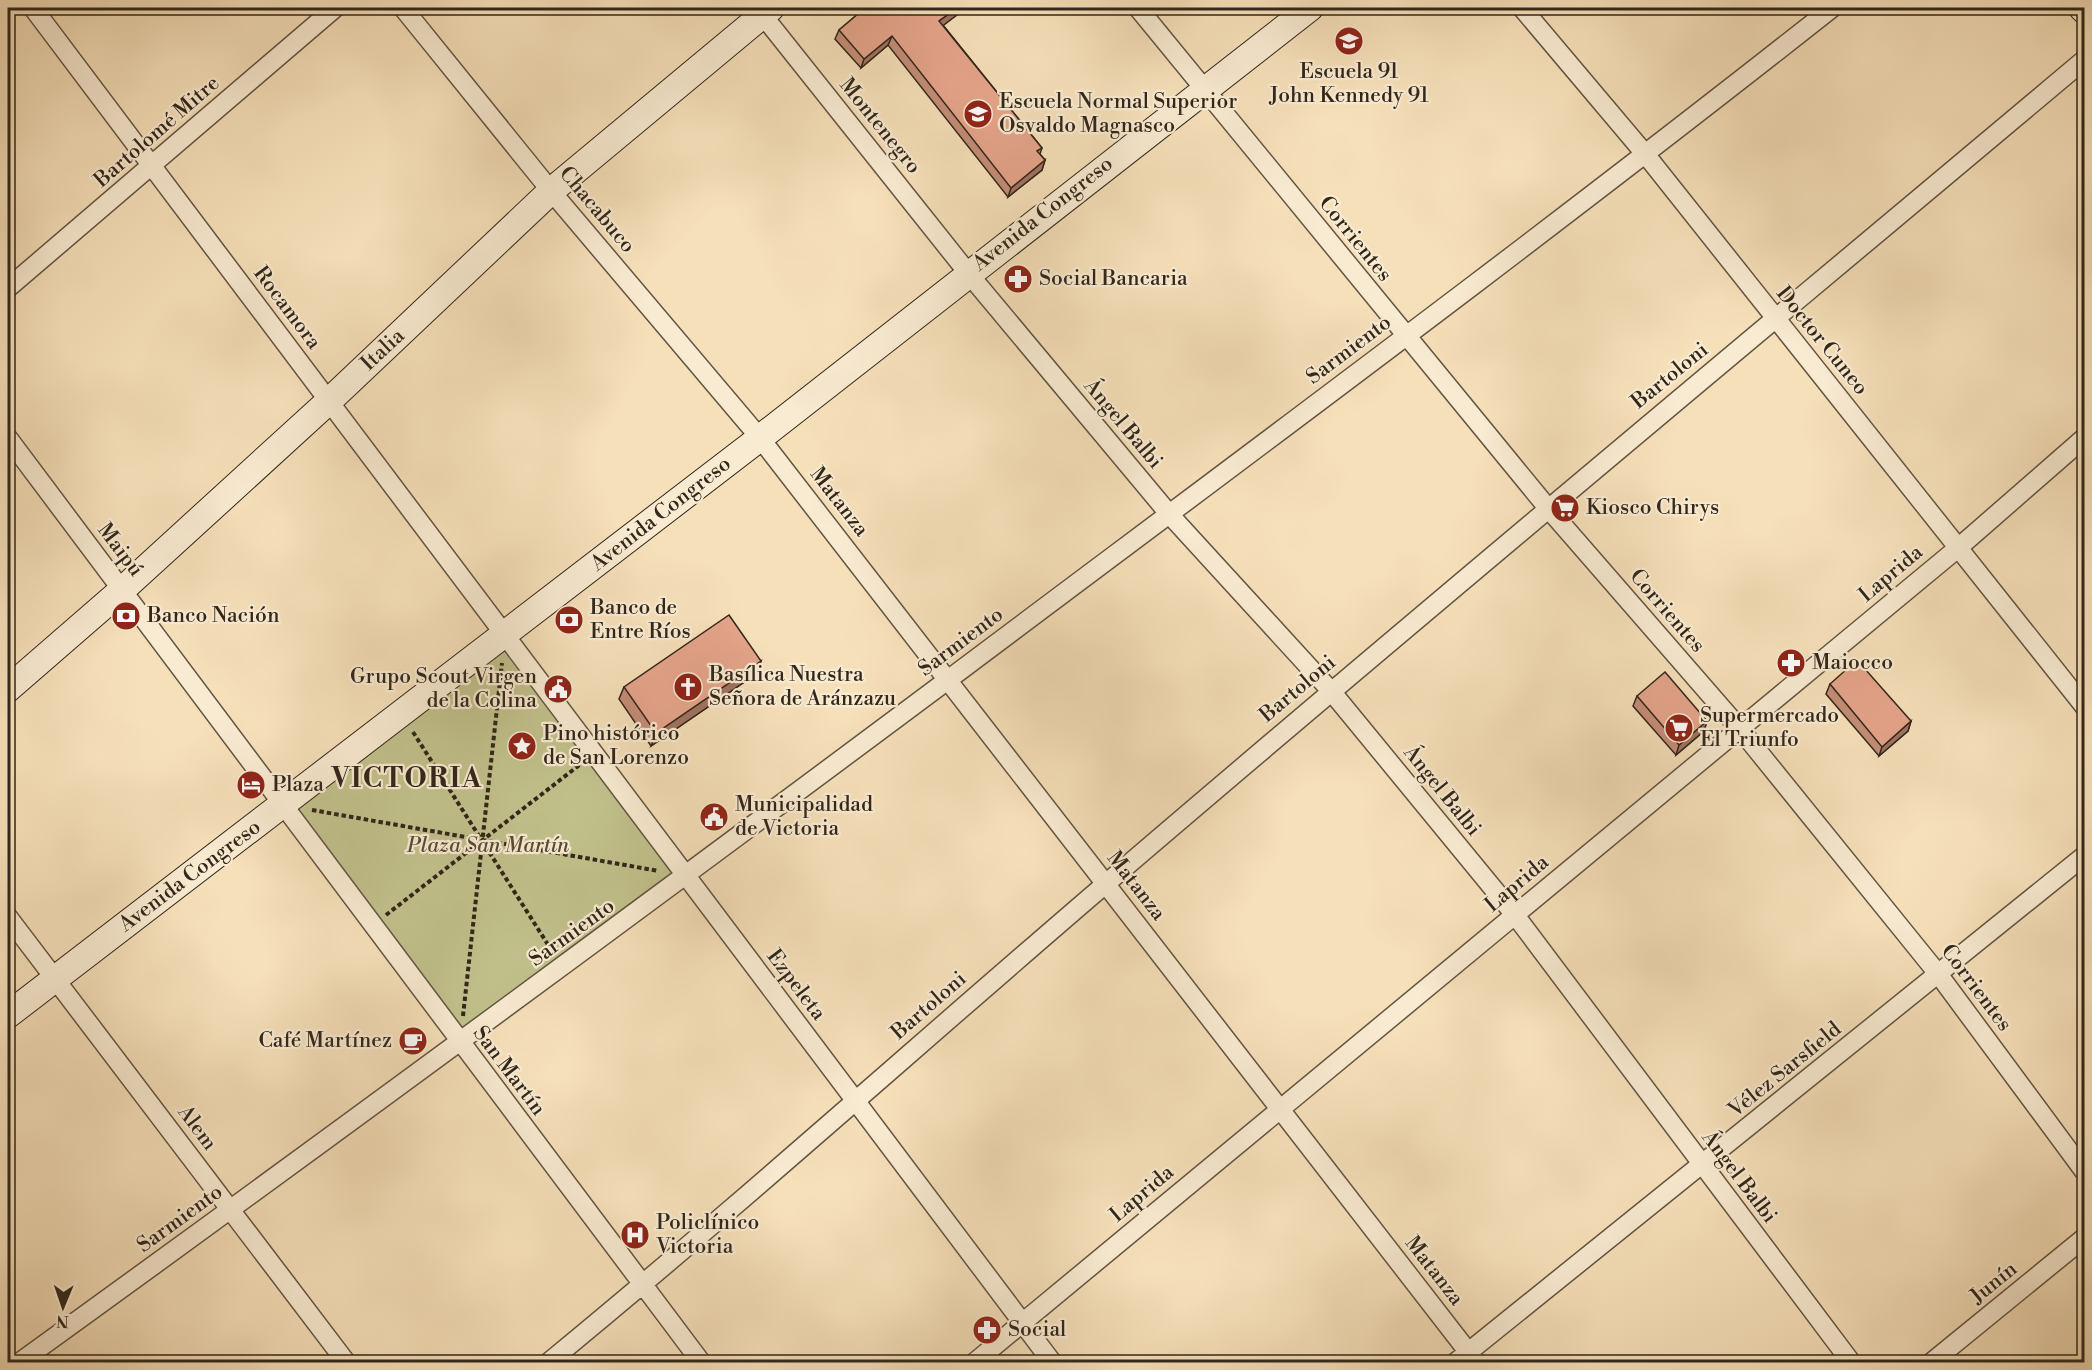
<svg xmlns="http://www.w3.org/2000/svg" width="2092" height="1370" font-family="'Libre Bodoni',serif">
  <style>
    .green { fill: #c1c18c; stroke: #797453; stroke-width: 1.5 }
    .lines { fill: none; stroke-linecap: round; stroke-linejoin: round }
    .street-casing { stroke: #625442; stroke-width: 21 }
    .secondary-casing { stroke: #31261a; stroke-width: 28 }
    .path { stroke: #31261a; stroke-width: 4; stroke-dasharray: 4.5 3; stroke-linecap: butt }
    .street { stroke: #f9ebd2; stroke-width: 18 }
    .secondary { stroke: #f9ebd2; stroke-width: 26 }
    .wall { fill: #c58d78; stroke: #31261a; stroke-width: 1.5 }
    .shaded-wall { fill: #a07361; stroke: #31261a; stroke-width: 1.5 }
    .building { fill: #e5a48b; stroke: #31261a; stroke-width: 1.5 }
    .labels { text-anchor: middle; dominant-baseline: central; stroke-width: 4.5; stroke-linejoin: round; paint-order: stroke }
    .poi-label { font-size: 21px; fill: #31261a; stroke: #f9ebd2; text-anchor: start }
    .street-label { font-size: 21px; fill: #31261a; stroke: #f9ebd2 }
    .park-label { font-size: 21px; font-style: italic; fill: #554d36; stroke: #f9ebd2 }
    .district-label { font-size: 27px; font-weight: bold; letter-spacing: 1.5px; fill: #31261a; stroke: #f9ebd2 }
  </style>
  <rect width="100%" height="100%" fill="#f6e0ba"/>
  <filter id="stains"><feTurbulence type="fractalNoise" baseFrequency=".00333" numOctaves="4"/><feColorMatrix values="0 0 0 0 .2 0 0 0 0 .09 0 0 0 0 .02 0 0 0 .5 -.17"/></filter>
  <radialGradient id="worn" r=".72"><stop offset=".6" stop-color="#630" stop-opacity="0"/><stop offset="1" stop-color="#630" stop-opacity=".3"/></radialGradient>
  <!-- green -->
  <path class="green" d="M505 635 686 876 460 1044 282 805Z"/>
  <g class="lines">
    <!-- street casing -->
    <g class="street-casing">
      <path id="street" d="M33 8 1052 1362
        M403 8 551 191 760 438 1476 1362
        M757 8 968 273 1170 515 1331 691 1515 915 1851 1362
        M1138 8 1547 507 1740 729 1939 975 2084 1171
        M1522 8 1646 155 2084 706
        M8 288 335 8
        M8 438 701 1362
        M8 917 346 1362
        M20 1362C330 1138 638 911 945 682 1242 459 1541 238 1832 8
        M549 1362C739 1206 922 1041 1109 881 1432 604 1759 333 2084 60
        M975 1362 1958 548 2084 438
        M1456 1362 2084 856
        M1932 1362 2084 1238"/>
    </g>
    <!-- secondary casing -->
    <g class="secondary-casing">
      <path id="secondary" d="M2082 8 2084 10
        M8 689 122 590 329 401 551 191 771 8
        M8 1015 760 438 1310 8"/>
    </g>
    <!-- path -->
    <path class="path" d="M413 732 552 951
      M312 810 659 871
      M386 915 582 763
      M463 1016 502 663"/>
    <!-- street -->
    <use href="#street" class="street"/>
    <!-- secondary -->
    <use href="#secondary" class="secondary"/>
  </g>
  <!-- wall -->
  <path class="wall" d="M865 8H966L943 25 1042 148 1040 154 1045 160 1042 170 1008 197 888 45 861 68 835 39 839 30Z
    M761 661 756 674 651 746 619 699 624 687Z
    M1830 684 1911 721 1908 731 1879 756 1826 694Z
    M1637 696 1707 721 1704 731 1676 755 1633 706Z"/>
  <!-- shaded-wall -->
  <path class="shaded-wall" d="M957 8H966L936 31 939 21Z
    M892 36 888 45 861 68 864 59Z
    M1045 160 1042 170 1008 197 1011 188Z
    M761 661 756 674 651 746 656 733Z
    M1707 721 1704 731 1676 755 1679 745Z
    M1911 721 1908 731 1879 756 1882 747Z"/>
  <!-- building -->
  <path class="building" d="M865 8H957L939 21 1042 148 1037 151 1045 160 1011 188 892 36 864 59 839 30Z
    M729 615 761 661 656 733 624 687Z
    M1857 660 1911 721 1882 747 1830 684Z
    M1665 672 1707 721 1679 745 1637 696Z"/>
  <!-- icons -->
  <defs>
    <g id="school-disc" transform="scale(1.5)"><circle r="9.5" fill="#8f2418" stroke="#f9ebd2"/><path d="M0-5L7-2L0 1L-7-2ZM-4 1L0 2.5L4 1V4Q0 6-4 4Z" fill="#fff"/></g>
    <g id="pharmacy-disc" transform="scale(1.5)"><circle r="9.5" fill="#8f2418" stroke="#f9ebd2"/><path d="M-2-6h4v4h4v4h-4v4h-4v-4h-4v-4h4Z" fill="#fff"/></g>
    <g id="supermarket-disc" transform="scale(1.5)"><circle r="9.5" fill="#8f2418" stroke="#f9ebd2"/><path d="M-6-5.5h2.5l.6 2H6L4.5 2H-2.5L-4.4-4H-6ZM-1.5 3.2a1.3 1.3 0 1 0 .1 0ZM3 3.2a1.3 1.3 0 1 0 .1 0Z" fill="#fff"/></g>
    <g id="bank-disc" transform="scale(1.5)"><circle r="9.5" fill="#8f2418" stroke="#f9ebd2"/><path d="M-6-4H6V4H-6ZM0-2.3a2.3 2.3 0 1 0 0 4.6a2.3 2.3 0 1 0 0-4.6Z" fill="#fff"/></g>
    <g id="church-disc" transform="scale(1.5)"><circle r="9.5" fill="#8f2418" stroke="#f9ebd2"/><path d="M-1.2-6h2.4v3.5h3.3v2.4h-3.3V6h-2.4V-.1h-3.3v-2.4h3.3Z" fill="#fff"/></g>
    <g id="civic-disc" transform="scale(1.5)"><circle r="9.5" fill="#8f2418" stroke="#f9ebd2"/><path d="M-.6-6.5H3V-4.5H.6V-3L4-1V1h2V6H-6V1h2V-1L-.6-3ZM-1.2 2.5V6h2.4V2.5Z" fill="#fff"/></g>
    <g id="sight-disc" transform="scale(1.5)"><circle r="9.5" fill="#8f2418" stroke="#f9ebd2"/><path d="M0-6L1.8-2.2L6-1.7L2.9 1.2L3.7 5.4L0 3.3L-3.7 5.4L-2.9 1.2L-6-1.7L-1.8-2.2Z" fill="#fff"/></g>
    <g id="hotel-disc" transform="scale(1.5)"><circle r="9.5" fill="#8f2418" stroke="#f9ebd2"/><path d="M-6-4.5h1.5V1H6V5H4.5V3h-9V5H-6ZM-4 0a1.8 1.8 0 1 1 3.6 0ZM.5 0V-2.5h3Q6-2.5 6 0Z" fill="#fff"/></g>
    <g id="cafe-disc" transform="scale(1.5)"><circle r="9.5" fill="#8f2418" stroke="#f9ebd2"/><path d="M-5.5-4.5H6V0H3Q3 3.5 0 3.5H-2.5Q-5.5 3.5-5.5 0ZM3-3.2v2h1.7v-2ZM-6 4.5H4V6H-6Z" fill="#fff"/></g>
    <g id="hospital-disc" transform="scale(1.5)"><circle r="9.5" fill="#8f2418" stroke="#f9ebd2"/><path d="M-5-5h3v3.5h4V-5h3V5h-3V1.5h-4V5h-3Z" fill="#fff"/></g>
  </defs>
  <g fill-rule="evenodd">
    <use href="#school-disc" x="1349" y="41"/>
    <use href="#school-disc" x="978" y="114"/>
    <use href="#pharmacy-disc" x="1018" y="279"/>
    <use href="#supermarket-disc" x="1565" y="508"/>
    <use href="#bank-disc" x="126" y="616"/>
    <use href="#bank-disc" x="569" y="620"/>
    <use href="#pharmacy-disc" x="1791" y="663"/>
    <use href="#church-disc" x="688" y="687"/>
    <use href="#civic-disc" x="558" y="689"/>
    <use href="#supermarket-disc" x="1679" y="728"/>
    <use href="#sight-disc" x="522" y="746"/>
    <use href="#hotel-disc" x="251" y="785"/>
    <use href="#civic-disc" x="714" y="817"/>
    <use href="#cafe-disc" x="413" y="1041"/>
    <use href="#hospital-disc" x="635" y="1235"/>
    <use href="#pharmacy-disc" x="987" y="1330"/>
  </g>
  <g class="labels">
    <!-- poi labels -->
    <g class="poi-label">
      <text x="1349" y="72" text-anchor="middle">Escuela 91<tspan x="1349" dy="24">John Kennedy 91</tspan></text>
      <text x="999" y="102">Escuela Normal Superior<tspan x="999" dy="24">Osvaldo Magnasco</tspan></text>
      <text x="1039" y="279">Social Bancaria</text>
      <text x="1586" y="508">Kiosco Chirys</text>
      <text x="590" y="608">Banco de<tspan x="590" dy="24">Entre Ríos</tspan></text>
      <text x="147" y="616">Banco Nación</text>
      <text x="1812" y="663">Maiocco</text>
      <text x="709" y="675">Basílica Nuestra<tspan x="709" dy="24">Señora de Aránzazu</tspan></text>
      <text x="537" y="677" text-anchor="end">Grupo Scout Virgen<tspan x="537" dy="24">de la Colina</tspan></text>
      <text x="1700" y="716">Supermercado<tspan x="1700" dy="24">El Triunfo</tspan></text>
      <text x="543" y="734">Pino histórico<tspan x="543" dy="24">de San Lorenzo</tspan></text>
      <text x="272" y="785">Plaza</text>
      <text x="735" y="805">Municipalidad<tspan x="735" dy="24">de Victoria</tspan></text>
      <text x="392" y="1041" text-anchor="end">Café Martínez</text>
      <text x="656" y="1223">Policlínico<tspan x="656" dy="24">Victoria</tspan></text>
      <text x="1008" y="1330">Social</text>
    </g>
    <!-- street labels -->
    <g class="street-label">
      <text transform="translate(880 126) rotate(51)">Montenegro</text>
      <text transform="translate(157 132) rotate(-41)">Bartolomé Mitre</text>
      <text transform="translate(597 210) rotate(50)">Chacabuco</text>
      <text transform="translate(1043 214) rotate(-38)">Avenida Congreso</text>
      <text transform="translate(1355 239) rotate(51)">Corrientes</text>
      <text transform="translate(287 308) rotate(53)">Rocamora</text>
      <text transform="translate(1822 341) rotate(51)">Doctor Cuneo</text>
      <text transform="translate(383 350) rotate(-43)">Italia</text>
      <text transform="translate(1349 350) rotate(-37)">Sarmiento</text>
      <text transform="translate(1670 376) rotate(-39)">Bartoloni</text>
      <text transform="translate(1123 424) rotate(50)">Ángel Balbi</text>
      <text transform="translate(839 502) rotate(52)">Matanza</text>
      <text transform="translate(661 514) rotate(-38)">Avenida Congreso</text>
      <text transform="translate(120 550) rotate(53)">Maipú</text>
      <text transform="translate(1891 574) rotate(-40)">Laprida</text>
      <text transform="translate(1667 611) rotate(49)">Corrientes</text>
      <text transform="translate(961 642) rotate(-37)">Sarmiento</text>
      <text transform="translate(1298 689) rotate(-40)">Bartoloni</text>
      <text transform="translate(1442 791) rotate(51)">Ángel Balbi</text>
      <text transform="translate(190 876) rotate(-37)">Avenida Congreso</text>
      <text transform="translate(1517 884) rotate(-40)">Laprida</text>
      <text transform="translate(1136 886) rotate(52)">Matanza</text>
      <text transform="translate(572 933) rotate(-36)">Sarmiento</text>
      <text transform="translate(796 985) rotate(53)">Ezpeleta</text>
      <text transform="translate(1976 988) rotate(53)">Corrientes</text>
      <text transform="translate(929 1006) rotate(-41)">Bartoloni</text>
      <text transform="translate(1785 1070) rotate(-39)">Vélez Sarsfield</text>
      <text transform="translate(509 1071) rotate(53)">San Martín</text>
      <text transform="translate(197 1128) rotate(53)">Alem</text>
      <text transform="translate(1739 1177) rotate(53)">Ángel Balbi</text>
      <text transform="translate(1142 1194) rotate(-40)">Laprida</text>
      <text transform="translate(180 1219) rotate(-36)">Sarmiento</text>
      <text transform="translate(1434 1271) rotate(52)">Matanza</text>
      <text transform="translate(1994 1283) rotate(-39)">Junín</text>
    </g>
    <!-- park labels -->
    <g class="park-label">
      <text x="488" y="846">Plaza San Martín</text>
    </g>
    <!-- district labels -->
    <g class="district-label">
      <text x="407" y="779">VICTORIA</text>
    </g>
  </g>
  <!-- margin -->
  <rect width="2092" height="1370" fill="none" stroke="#f6e0ba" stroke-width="30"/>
  <rect x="9" y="9" width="2074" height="1352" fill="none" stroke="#31261a" stroke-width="3"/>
  <rect x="15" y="15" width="2062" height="1340" fill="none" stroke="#31261a" stroke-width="1.5"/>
  <!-- north arrow -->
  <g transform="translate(63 1307) rotate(182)" stroke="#f9ebd2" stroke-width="4.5" paint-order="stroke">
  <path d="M0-4.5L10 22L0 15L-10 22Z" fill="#31261a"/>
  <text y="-9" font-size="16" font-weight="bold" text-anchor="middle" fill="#31261a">N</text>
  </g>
  <rect width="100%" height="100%" filter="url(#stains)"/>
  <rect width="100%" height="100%" fill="url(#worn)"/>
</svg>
